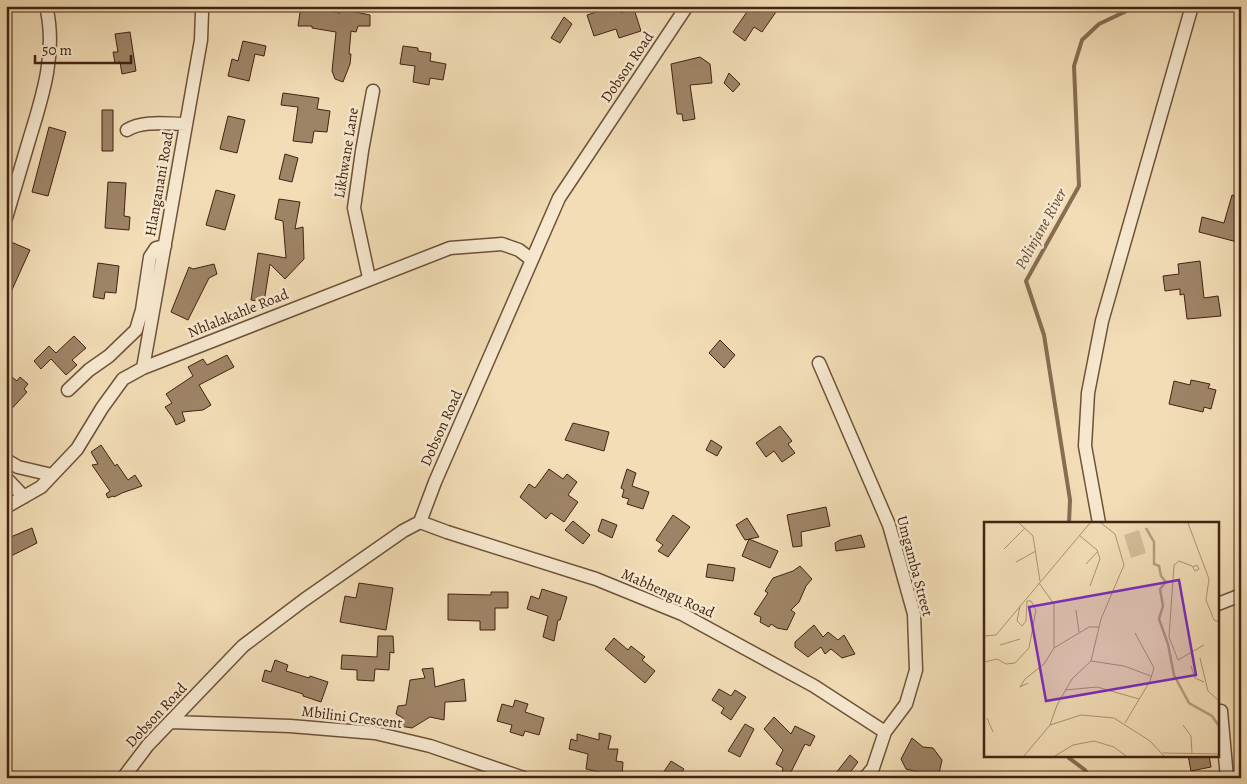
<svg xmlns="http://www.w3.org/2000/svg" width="1247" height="784" font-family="Alegreya,serif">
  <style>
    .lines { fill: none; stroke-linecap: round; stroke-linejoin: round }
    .stream { stroke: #886d52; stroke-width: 4 }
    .building { fill: #9e8467; stroke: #422311 }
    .minor-casing { stroke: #6e523a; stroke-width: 15 }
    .minor { stroke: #f7e9d0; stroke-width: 12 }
    .labels { text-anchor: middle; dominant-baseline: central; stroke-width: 5; stroke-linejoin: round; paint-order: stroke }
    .street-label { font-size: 15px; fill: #422311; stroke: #f7e9d0 }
    .water-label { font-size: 16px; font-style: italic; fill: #654832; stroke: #f7e9d0 }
    .inset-river { fill: none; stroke: #b69e7e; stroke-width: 2.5 }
    .inset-road { fill: none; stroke: #ac9374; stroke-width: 1 }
    .view { fill: #7b2cbf; fill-opacity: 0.15; stroke: #7b2cbf; stroke-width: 2.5 }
    .inset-edge { fill: none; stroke: #422311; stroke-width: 2.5 }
  </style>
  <rect width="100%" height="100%" fill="#f2ddb6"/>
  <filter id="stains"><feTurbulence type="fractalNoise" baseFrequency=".004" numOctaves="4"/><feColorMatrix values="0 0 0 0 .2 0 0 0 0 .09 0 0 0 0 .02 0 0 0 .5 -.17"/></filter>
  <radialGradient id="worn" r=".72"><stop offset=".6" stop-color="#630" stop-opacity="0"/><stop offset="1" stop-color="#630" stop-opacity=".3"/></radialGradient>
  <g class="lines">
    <!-- stream -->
    <path class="stream" d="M1069 523 1070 500 1044 335 1026 281 1079 186 1074 66 1082 40 1099 24 1137 6
      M1069 755V758L1085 770 1090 778"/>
  </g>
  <!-- building -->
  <path class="building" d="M301 6 340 13V9L370 15V26H358L356 32 351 31 349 54H351L350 64 343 82 335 79 332 71 336 32 312 28V26H298Z
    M616 6H619L621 13 634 9 641 31 619 38 616 29 594 36 587 15Z
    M751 6H769L776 12 762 32 754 27 745 41 733 32Z
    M564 17 572 24 560 43 551 38Z
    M130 32 136 71 122 74 120 62 115 63 113 52H118L115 34Z
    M243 41 266 46 264 56 255 54 249 81 228 76 232 59 238 61Z
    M403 46 418 48V51L431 53 430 61 446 64 443 80 430 78 429 85 413 82 415 66 400 64Z
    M700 57 710 64 712 83 690 85 695 119 683 121 682 114H677L671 64Z
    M729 73 740 84 733 92 724 83Z
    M283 93 319 98 317 109 330 111 327 132 314 131 312 143 293 141 298 107 281 105Z
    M102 110H113V151H102Z
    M228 116 245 120 237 153 220 149Z
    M49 127 66 132 48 196 32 192Z
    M285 154 298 158 292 182 279 179Z
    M108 182 126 183 124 216 130 217 129 230 105 228Z
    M216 190 235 195 225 230 206 225Z
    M1232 195 1241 198V243L1199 232 1202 217 1224 223Z
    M279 199 300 202 295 229 303 227 304 259 285 279 270 264 264 302 251 300 258 253 286 258 283 221 275 219Z
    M11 242 30 250 6 303V253Z
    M1200 261 1204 298 1218 296 1221 316 1187 319 1184 294 1180 295V289L1165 291 1163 276 1179 274 1178 264Z
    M98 263 119 266 116 293 105 292 104 299 93 297Z
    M214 264 217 274 209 278 188 320 171 312 189 267 193 269Z
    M74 336 86 348 72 360 77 365 66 375 51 359 41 369 34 361 49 346 56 353Z
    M720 340 735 355 724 368 709 353Z
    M227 355 234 367 199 385 211 405 203 410 182 412 185 421 176 425 173 418 165 407 172 403 166 394 193 376 188 367 203 359 207 365Z
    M12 377 17 381 20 377 28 384 24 389 27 392 6 415V383Z
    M1191 380 1210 384 1208 388 1216 390 1211 409 1204 407 1203 412 1169 404 1174 381 1190 385Z
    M573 423 609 432 604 451 565 440Z
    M780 426 792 441 788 444 795 453 782 462 774 451 766 457 756 443Z
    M711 440 722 447 717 456 706 450Z
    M101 445 115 466 117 464 128 480 135 475 142 486 122 493 114 497 113 496 108 498 106 494 110 491 92 465 98 464 91 452Z
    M549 469 563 479 567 474 577 482 568 495 578 502 564 522 551 513 546 519 520 497 529 484 535 488Z
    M627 469 636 473 632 486 649 492 643 509 627 504 629 499 622 497 624 490 621 488Z
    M826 507 830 526 801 532 802 546 793 547 787 515Z
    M673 515 690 527 668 557 658 551 663 545 656 540Z
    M747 518 759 537 745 540 736 525Z
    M602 519 617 525 612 538 598 531Z
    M573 521 590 535 583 544 565 530Z
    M32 528 37 543 11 556 9 550H6V539Z
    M861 535 865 547 836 551 835 543 840 540Z
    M749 539 778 551 770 568 742 556Z
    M708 564 735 568 733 581 706 577Z
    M800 566 812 579 806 586 799 602 791 610 795 613 787 630 777 628 771 624 769 627 760 622 761 617 754 614 768 593 765 591 773 578 793 571Z
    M359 583 393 588 386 630 340 622 345 596 356 598Z
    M542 589 567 597 560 620H558L554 641 543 637 548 616 527 609 531 596 539 599Z
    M491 592H508V608H495V630H480V621L448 620V594L491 595Z
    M814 625 823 637 828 632 838 640 844 635 855 654 842 658 831 649 825 654 821 647 808 657 795 647V642Z
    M378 636H393L394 653 390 652 389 670 375 669 374 681 357 680V670L341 669 342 655 377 657Z
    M614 638 628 650 631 646 645 657 642 660 655 671 645 683 605 649Z
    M275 660 288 665 286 671 309 678 310 676 328 682 321 702 303 696V694L262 681 265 670 271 672Z
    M433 668 435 687 464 679 466 701 445 702 444 720 430 717 412 728 400 726 403 718 396 714 398 706 406 705 410 680 425 678 422 669Z
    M719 689 731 696 735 690 746 697 731 720 721 713 724 708 712 700Z
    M515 700 528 704 525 712 544 718 539 735 525 731 523 736 510 732 512 725 497 721 502 704 513 707Z
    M774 717 791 734 795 726 815 736 810 746 805 744 788 778H781L783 768 776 764 783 750 764 729Z
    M745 724 754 729 740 757 728 751Z
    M599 733 611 736 608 749H618L616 761 623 762 622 777 586 769 588 754 569 749 571 739 577 741V734L599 740Z
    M912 738 923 747 933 748 942 760 938 778H929L923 773 906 769 901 759Z
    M850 755 858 762 846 778H832Z
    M1188 755H1209L1211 767 1191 771Z
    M671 761 684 769 678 778H671L663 773Z"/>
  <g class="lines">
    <!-- minor casing -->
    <g class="minor-casing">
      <path id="minor" d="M127 130C143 120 167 124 186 124
        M6 218C14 191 22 164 30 137 43 95 57 51 46 6
        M369 278 354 208 362 151 373 91
        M819 363 889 525 914 614 916 670 906 704 885 732 873 768 865 778
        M143 368 201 40 202 12 200 6
        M68 390 89 370 109 356 136 330 142 310 150 257 156 248 165 246
        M6 460 18 467 52 475
        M6 478 24 497
        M6 507 41 487 77 449 102 408 123 379 143 368 450 248 502 244 519 250 532 260
        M420 522 447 532 596 579 682 614 814 686 885 732
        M1099 523 1085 446 1088 393 1102 321 1192 6
        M1218 604 1241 595
        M1221 711 1227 778
        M170 722 290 726 375 733 430 746 524 778
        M123 778 148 745 243 646 304 600 403 531 420 522 435 482 559 198 687 6"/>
    </g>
    <!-- minor -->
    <use href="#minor" class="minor"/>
  </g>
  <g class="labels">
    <!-- street labels -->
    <g class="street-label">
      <text transform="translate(627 67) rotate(-56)">Dobson Road</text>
      <text transform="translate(346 153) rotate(-81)">Likhwane Lane</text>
      <text transform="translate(159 184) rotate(-80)">Hlanganani Road</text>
      <text transform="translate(238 313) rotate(-22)">Nhlalakahle Road</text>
      <text transform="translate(441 428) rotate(-66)">Dobson Road</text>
      <text transform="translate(915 566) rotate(75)">Umgamba Street</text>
      <text transform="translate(668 593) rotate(24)">Mabhengu Road</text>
      <text transform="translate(156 715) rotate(-47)">Dobson Road</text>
      <text transform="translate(352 717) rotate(7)">Mbilini Crescent</text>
    </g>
    <!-- water labels -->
    <g class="water-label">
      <text transform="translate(1041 229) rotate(-61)">Polinjane River</text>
    </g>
  </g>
  <!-- overview -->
  <g transform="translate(984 522)">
    <rect width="235" height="235" fill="#f2ddb6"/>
    <path d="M155 8 162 31 147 36 140 13Z" fill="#d4bd9a"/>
    <path class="inset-river" d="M162 6 170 20V42L175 44 177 54 182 60 176 67 179 84 175 97 184 122 190 153 205 181 228 194 235 204"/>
    <path class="inset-road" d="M35 1 49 14 56 59M204 1 225 57 222 78 230 98 235 100M95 13 113 28 116 37 106 64M20 27 41 6M32 40 52 29M102 42 114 29M209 45 213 43 215 47 211 49 208 44 195 39 190 43 185 115 194 138 220 123M55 61 70 82V126M92 88 95 110M0 114 12 113 106 1M16 123 36 117M216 136 224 169 235 179M107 139 140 144 167 154M0 140 13 137 22 142 31 141 45 126 52 88 47 79H43L42 99 38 104 33 99 36 84M207 144 211 156 220 160M44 161 36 165 41 157 60 142 70 126 105 105H115M81 168 113 165 155 177M3 196 9 210M141 201 166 159 170 146 151 111M66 203 97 193 130 196 166 219 180 234M199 203 207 214 208 231M179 231 235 232M40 234 66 203 73 183 88 157 107 139 117 97 140 43 131 12 117 1M71 234 89 223 110 219 130 225 142 234"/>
    <path class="view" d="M195 58 212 153 62 179 45 85Z"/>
    <rect width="235" height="235" class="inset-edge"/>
  </g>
  <!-- margin -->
  <rect width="1247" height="784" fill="none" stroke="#f2ddb6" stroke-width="25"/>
  <rect x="8" y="8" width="1232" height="769" fill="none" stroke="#422311" stroke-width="2.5"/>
  <rect x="12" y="12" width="1222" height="759" fill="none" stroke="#422311"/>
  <!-- scale -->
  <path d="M35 55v8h96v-8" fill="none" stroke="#422311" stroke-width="2.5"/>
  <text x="42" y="55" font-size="15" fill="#422311" stroke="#f7e9d0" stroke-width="4" paint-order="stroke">50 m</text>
  <rect width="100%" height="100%" filter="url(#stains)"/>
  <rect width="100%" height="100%" fill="url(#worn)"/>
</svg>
